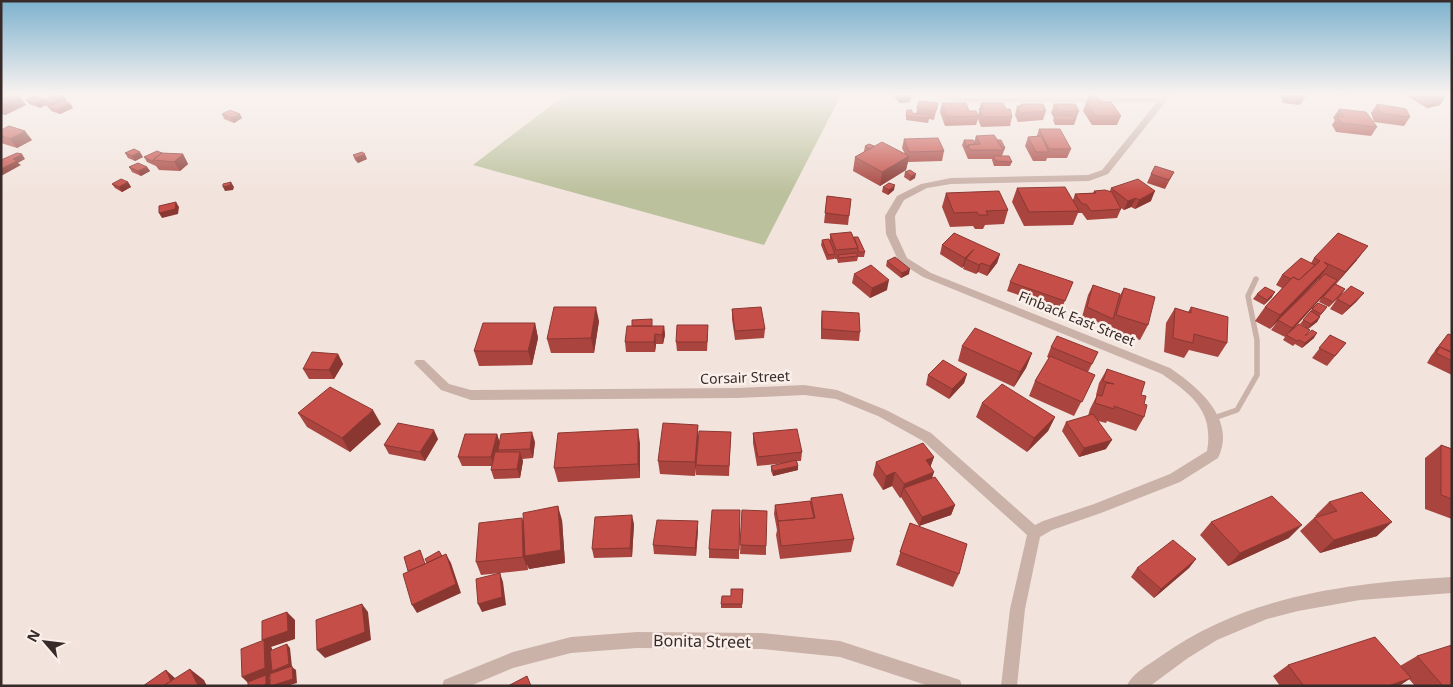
<svg xmlns="http://www.w3.org/2000/svg" width="1453" height="687" font-family="'Noto Sans',sans-serif">
  <style>
    .green { fill: #bcc19d }
    .lines { fill: none; stroke-linecap: round; stroke-linejoin: round }
    .service { stroke: #cab2a9; stroke-width: 5.5 }
    .minor { fill: #cab2a9; fill-rule: evenodd }
    .tertiary { fill: #cab2a9; fill-rule: evenodd }
    .wall { fill: #a9443e; fill-rule: evenodd }
    .shaded-wall { fill: #8a3732 }
    .building { fill: #c54f48; stroke: #8a3732 }
    .labels { text-anchor: middle; dominant-baseline: central; stroke-width: 5; stroke-linejoin: round; paint-order: stroke }
    .street-label { font-size: 14px; fill: #372a29; stroke: #faefe9 }
    .near-street-label { font-size: 16px; fill: #372a29; stroke: #faefe9 }
  </style>
  <rect width="100%" height="100%" fill="#f2e4dd"/>
  <!-- green -->
  <path class="green" d="M565 95H841L764 245 473 165Z"/>
  <g class="lines">
    <!-- service -->
    <path class="service" d="M1214 418 1237 410 1257 375V340L1248 296 1256 279"/>
    <!-- minor -->
    <path class="minor" d="M933 95 956 98H1161L1162 95H1171L1108 174 1089 181 951 184 927 188 904 200 895 216 896 234 907 258 931 273 1170 368C1198 387 1237 419 1218 458L1180 482 1101 513 1052 530 1040 537 1025 609 1017 686H1001L1010 609 1027 535 923 441 878 416 836 399 804 395 738 398 471 400 441 390 414 363 416 360H424L449 384 471 390 738 388 804 385 837 390 886 410 931 433 1035 525 1043 521 1094 504 1170 474 1207 451C1214 411 1192 395 1162 374L923 277 899 262 886 234 885 216 897 196 921 184 951 178 1088 175 1102 170 1157 102H956Z
      M1347 95 1341 98 1337 96V95Z
      M637 632 761 633 840 641 954 678 960 680 962 686H929L840 657 761 649 637 648 571 653 513 668 470 686H442L444 680 513 652 571 637Z"/>
    <!-- tertiary -->
    <path class="tertiary" d="M1452 577V593L1360 600 1298 611 1267 619 1217 640 1188 658 1150 686H1127C1132 673 1150 664 1161 656 1247 595 1349 583 1452 577Z"/>
  </g>
  <!-- wall -->
  <path class="wall" d="M1 95 26 105 5 115 1 114Z
    M893 95H912L911 96 910 102 899 103Z
    M1089 95 1101 102 1121 116 1117 125H1092L1083 111Z
    M1280 95H1305L1306 96 1300 105 1283 103Z
    M1405 95 1446 96 1440 105 1427 108Z
    M44 99 45 100H67L65 102 70 103 73 108 60 114 51 111 49 107 46 106 45 105 40 108 29 104 26 100Z
    M919 101 938 103 934 120 929 119 928 123 906 120 907 110 912 113 916 114Z
    M942 103 969 111 978 115 981 103 1006 109 1012 117 1010 126 981 127 978 119 976 125 945 126 940 112Z
    M1021 104 1046 111 1043 120 1018 122 1015 115 1017 106H1020Z
    M1054 104 1079 111 1074 125H1055L1053 120 1054 118 1051 113Z
    M1377 104 1410 117 1404 126 1374 122 1371 113Z
    M1339 109 1377 127 1371 136 1336 132 1332 125 1335 120 1333 118Z
    M222 114 242 118 234 123 224 119Z
    M1039 129 1071 149 1067 158H1047L1046 161H1033L1025 146 1028 137 1037 136Z
    M1 130 32 140 17 148 1 143Z
    M976 136 997 140 1005 148 1002 156 1012 162 1010 166H994L992 160V159H968L962 145 964 140 974 142Z
    M904 139 944 151 942 161 908 162 906 170 880 186 853 171 855 157 865 151H864L865 146H873L905 154 902 148Z
    M125 153 143 157 135 161 128 158Z
    M162 153 183 154 188 164 180 171 159 170 156 166 147 162 144 157Z
    M353 155 367 159 358 163 355 160Z
    M129 167H147L150 171 141 176 132 172Z
    M905 172 915 178 910 181 904 177Z
    M1174 172 1165 189 1147 183 1151 174Z
    M128 182 131 187 122 192 115 188 112 184Z
    M883 187 894 190 888 195 882 192Z
    M1017 188 1073 200 1075 194 1093 193 1094 191H1110L1111 188 1151 201 1135 209 1131 207 1124 210 1121 208V209L1117 218 1087 220 1082 213H1078L1073 225 1024 226 1012 202Z
    M946 193 1008 210 1004 224 985 225 983 229H975L973 226 950 227 942 207Z
    M827 196 849 216 848 225 824 223Z
    M830 234 854 237 865 252 864 257H858L857 261 838 263 837 259H835V258L834 259 827 260 821 245 822 240 830 241Z
    M942 245 1000 254 997 263 987 276 978 272 976 274 963 269 964 266 962 268 940 254Z
    M1314 258 1357 260 1336 284 1345 289 1342 294 1329 307 1319 302 1321 298 1292 331 1307 334 1314 338 1302 348 1295 344 1293 346 1283 340 1285 337 1271 330 1277 322 1270 329 1255 321 1265 307 1282 288 1276 285 1282 275 1311 263ZM1318 279H1319L1289 310Z
    M887 261 909 274 901 278 886 266Z
    M854 274 887 290 870 298 852 283Z
    M1010 282H1073L1061 310 1007 291Z
    M1093 285 1119 297 1124 288 1148 325 1140 340 1109 330 1110 325 1109 329 1082 317 1088 295Z
    M1364 293 1356 302 1342 315 1330 309 1337 299Z
    M1257 294 1272 297 1264 305 1253 299Z
    M1191 307 1227 343 1218 357 1189 350 1184 358 1164 352 1166 323 1175 308 1188 312Z
    M1327 307 1320 316 1317 322 1308 329 1300 324 1312 309Z
    M732 309 765 329 764 338 735 340 732 319Z
    M822 311 860 332 859 341 821 339V321Z
    M599 321 594 353H551L547 339Z
    M535 323 538 338 532 365 479 366 474 351Z
    M652 326H664L665 335 663 344H656L655 352H626L625 342Z
    M708 334 707 351H677L676 342Z
    M1448 334 1452 335V375L1427 363 1431 356Z
    M1330 335 1346 343 1327 366 1312 358Z
    M962 346 1032 353 1026 368 1014 387 958 361Z
    M1051 347 1098 352 1088 372 1095 375 1074 416 1029 396 1035 381 1049 358 1047 357Z
    M338 354 343 364 334 379H309L303 369Z
    M1107 369 1141 395 1144 404V417L1136 431 1107 421 1106 423 1098 421 1106 449 1079 457 1062 431 1066 422 1088 416 1090 409 1097 395H1096L1099 383Z
    M967 374 964 383 949 399 926 385 928 375Z
    M982 403 1055 417 1048 431 1027 452 976 417Z
    M298 413 381 424 350 452 307 427Z
    M698 425V439L731 432 729 476 696 475V467L695 476 660 474 658 461Z
    M753 433 802 452 801 461H797L798 466V470L773 476 771 471V466L787 463 757 466 753 443Z
    M497 434 499 441 535 442 533 458 522 459 523 461 520 478 494 479 491 470 492 466H462L458 457Z
    M438 439 425 461 389 454 384 445Z
    M640 443V478L558 482 554 468Z
    M1441 445 1452 449V519L1425 509V458Z
    M934 457 930 467 932 478 955 505 951 515 919 526 901 497 900 498 892 486 883 490 873 475 876 462Z
    M811 498 854 539 851 552 780 559 776 535 777 530 774 514 775 505 810 502Z
    M1329 502 1377 536 1320 553 1300 531 1314 518 1316 517 1315 516Z
    M740 510 739 559 709 558V549Z
    M742 510 766 546V555L740 554Z
    M522 518 523 524 562 520 565 563 529 569 527 564 528 570 481 575 476 562Z
    M1211 522 1289 538 1228 566 1200 535Z
    M910 523 959 574 953 587 896 565Z
    M634 524 632 557 594 558 592 549Z
    M698 530 696 556 654 554 653 545Z
    M1196 559 1189 568 1154 598 1131 577 1137 568Z
    M743 589 742 608H721V604Z
    M1417 656 1452 686H1415L1409 679 1399 686H1280L1273 676 1288 665 1400 666Z"/>
  <!-- shaded-wall -->
  <path class="shaded-wall" d="M901 95H912L911 96 910 102 899 103Z
    M20 96 26 105 5 115 1 110V103Z
    M64 96 67 100 55 108 52 103Z
    M1446 96 1440 105 1427 108 1433 99Z
    M44 99 46 102H43L45 105 40 108 36 103Z
    M70 103 73 108 60 114 57 110Z
    M240 114 242 118 234 123 232 118Z
    M25 131 32 140 17 148 10 139Z
    M140 152 143 157 135 161 132 156Z
    M22 154 25 159 18 163 21 165 1 176V169L13 159Z
    M183 154 188 164 180 171 174 162Z
    M365 154 367 159 358 163 356 158Z
    M909 156 906 170 880 186 882 172Z
    M147 167 150 171 141 176 138 171Z
    M916 174 915 178 910 181 911 176Z
    M128 182 131 187 122 192 119 187Z
    M231 182 234 187 233 190 225 191 223 187Z
    M895 185 894 190 888 195 889 190Z
    M1155 191 1151 201 1135 209 1139 200Z
    M1136 198 1131 207 1124 210 1128 201Z
    M176 202 179 207 178 214 162 218 159 213Z
    M1368 246 1357 260 1334 286 1345 272Z
    M974 249 966 259 964 266 962 268 965 258Z
    M1000 254 997 263 987 276 990 266Z
    M981 263 978 272 976 274 979 265Z
    M1328 266 1318 280 1270 329 1280 315Z
    M910 269 909 274 901 278 902 273Z
    M889 280 887 290 870 298 872 288Z
    M1337 280 1330 289 1285 337 1292 328Z
    M1275 292 1272 297 1264 305 1267 300Z
    M1364 293 1356 302 1342 315 1350 306Z
    M596 307 599 321 594 353 591 338Z
    M1320 317 1317 322 1308 329 1311 324Z
    M535 323 538 338 532 365 528 351Z
    M664 326 665 335 663 344 662 335Z
    M1317 333 1314 338 1302 348 1305 343Z
    M655 334 656 344 655 352 654 342Z
    M1032 353 1026 368 1014 387 1020 372Z
    M338 354 343 364 334 379 329 370Z
    M967 374 964 383 949 399 952 389Z
    M373 410 381 424 350 452 342 438Z
    M1055 417 1048 431 1027 452 1034 438Z
    M698 425V439L695 476V462Z
    M638 429 640 443V478L638 464Z
    M434 430 438 439 425 461 420 452Z
    M532 432 535 442 533 458 530 449Z
    M497 434 500 443 494 466 491 457Z
    M1112 440 1106 449 1079 457 1084 448Z
    M520 452 523 461 520 478 517 469Z
    M934 457 929 471 926 460Z
    M798 466V470L773 476V471Z
    M895 472 892 486 883 490 886 476Z
    M934 472 930 485 904 488 901 497 900 498 904 484Z
    M955 505 951 515 919 526 922 517Z
    M558 506 562 520 565 563 529 569 527 564 528 570 523 557 522 518 526 532Z
    M632 515 634 524 632 557 630 548Z
    M698 521V530L696 556 695 548Z
    M1392 522 1377 536 1320 553 1334 540Z
    M1302 525 1289 538 1228 566 1240 553Z
    M446 554 451 563 461 593 417 613 412 605Z
    M1196 559 1189 568 1154 598 1161 589Z
    M500 573 503 582 506 605 482 612 478 604Z
    M362 604 368 612 371 640 325 658 317 650Z
    M287 612 295 620V639L271 647 272 648 273 671 287 644 290 648 292 667 296 670 297 683 287 686H272L276 675 273 672V676L269 678 270 679V686L250 685 242 677 264 642 262 640Z
    M190 669 204 680 207 686H198Z
    M166 670 175 678 167 686Z
    M1411 678 1399 686H1388Z"/>
  <!-- building -->
  <path class="building" d="M1 95H17L20 96 1 105Z
    M53 95 64 96 52 103 43 102Z
    M1089 95H1096L1101 102H1111L1121 116H1095L1086 102H1093Z
    M1428 95H1446V96L1433 99Z
    M33 96 44 99 36 103 26 100Z
    M61 101 70 103 57 110 48 107Z
    M919 101 938 103 936 111 917 108Z
    M942 103H966L969 111H976L978 116 947 117Z
    M981 103H1003L1006 109H1010L1012 117H983L979 109H984Z
    M1021 104H1043L1046 111 1020 113 1017 106H1021Z
    M1054 104H1075L1079 111H1058Z
    M1377 104 1406 109 1410 117 1380 113Z
    M1339 109 1366 112 1377 127 1342 123 1337 116 1344 117Z
    M230 110 240 114 232 118 222 114Z
    M907 110H912V113L929 115V118L906 116Z
    M1054 116H1073L1075 120H1057Z
    M9 126 25 131 10 139 1 136V130Z
    M1039 129H1060L1071 149H1049Z
    M994 135 1004 150H970L968 145 980 144 976 136Z
    M1041 136 1049 152H1036L1028 137Z
    M938 138 944 151 909 152 904 139Z
    M964 140H973L975 144 968 145 967 148Z
    M997 140H1001L1005 148H1002Z
    M882 142 909 156 882 172 855 157Z
    M869 144 874 146 870 149 865 146Z
    M134 149 140 152 132 156 125 153Z
    M157 151 162 153 153 160V162L144 157Z
    M362 152 365 154 356 158 353 155Z
    M17 153 22 154 13 159 17 161 1 169V160Z
    M161 153 183 154 174 162 153 160Z
    M993 156H1009L1012 162 996 161Z
    M138 163 147 167 138 171 129 167Z
    M1155 166 1174 172 1169 180 1151 174Z
    M910 170 916 174 911 176 905 172Z
    M121 179 128 182 119 187 112 184Z
    M1138 179 1155 191 1139 200 1136 198 1128 201 1111 188Z
    M231 182 230 185 223 187V184Z
    M889 183 895 185 889 190 883 187Z
    M1065 187 1079 211 1029 212 1017 188Z
    M1105 190 1112 192 1121 209 1091 211 1086 204H1082L1075 194 1096 193 1094 191Z
    M999 191 1008 210 986 211 988 215H979L977 212 954 213 946 193Z
    M827 196 851 199 849 216 825 213Z
    M176 202 175 209 159 213V206Z
    M851 232 858 248 836 250 830 234Z
    M954 233 1000 254 990 266 981 263 979 265 966 259 974 249 965 258 942 245Z
    M1338 233 1368 246 1345 272 1324 262 1328 266 1280 315 1265 307 1293 277 1299 280 1320 261 1314 258Z
    M854 237H858L865 252H858V248Z
    M829 239 835 254 828 255 822 240Z
    M856 253 858 256 839 258 838 255Z
    M895 257 910 269 902 273 887 261Z
    M1301 258 1315 265 1299 280 1293 277 1291 279 1282 275Z
    M1019 264 1073 282 1065 301 1010 282Z
    M871 265 889 280 872 288 854 274Z
    M1325 274 1337 280 1292 328 1278 320Z
    M1335 284 1345 289 1333 302 1323 297Z
    M1093 285 1120 294 1113 319 1087 307Z
    M1351 286 1364 293 1350 306 1337 299Z
    M1265 287 1275 292 1267 300 1257 294Z
    M1124 288 1155 297 1148 325 1116 315Z
    M1318 303 1327 307 1321 314 1312 309Z
    M554 307H596L591 338 547 339Z
    M761 307 765 329 735 331 732 309Z
    M1191 307 1228 317 1227 343 1194 334 1193 343 1173 338 1175 308 1191 313Z
    M822 311 859 313 860 332 822 329Z
    M1311 311 1320 317 1311 324 1303 320Z
    M652 319V326H632V320Z
    M483 323H535L528 351H474Z
    M1299 324 1310 330 1305 336 1312 330 1317 333 1305 343 1299 340 1297 341 1286 335Z
    M677 325H708L707 342H676Z
    M627 326H664L662 335 655 334 654 342H625Z
    M975 328 1032 353 1020 372 962 346Z
    M1448 334 1452 335V353L1440 347 1435 351Z
    M1330 335 1346 343 1335 356 1319 348Z
    M1057 336 1098 352 1092 364 1051 347Z
    M1440 347 1452 352V361L1436 353Z
    M312 352 338 354 329 370 303 369Z
    M1050 356 1095 375 1082 402 1035 381Z
    M943 360 967 374 952 389 928 375Z
    M1107 369 1145 382 1141 395 1146 396 1144 404 1147 405 1144 417 1114 406V409L1095 403 1097 395 1102 396 1106 383 1114 384 1103 381Z
    M1002 384 1055 417 1034 438 982 403Z
    M330 387 373 410 342 438 298 413Z
    M1093 414 1112 440 1084 448 1066 422Z
    M398 423 434 430 420 452 384 445Z
    M663 423 698 425 695 462 658 461Z
    M638 429V464L554 468 558 433Z
    M797 429 802 452 758 457 753 433Z
    M699 431 731 432 729 466 696 465Z
    M532 432 530 449 498 450 501 434Z
    M465 434H497L491 457H458Z
    M923 443 934 457 926 460 934 472 904 484 895 472 886 476 876 462Z
    M1441 445 1452 449V499L1441 495Z
    M495 452H520L517 469 491 470Z
    M796 460 798 466 773 471 771 466Z
    M935 477 955 505 922 517 904 488Z
    M1362 492 1392 522 1334 540 1314 518 1337 511 1329 502Z
    M842 494 854 539 781 546 778 521 815 518 811 498Z
    M1272 496 1302 525 1240 553 1211 522Z
    M810 501 814 518 778 521 775 505Z
    M558 506 561 550 525 556 523 513Z
    M712 510H740L739 550 709 549Z
    M742 510 767 511 766 546 740 545Z
    M632 515 630 548 592 549 595 517Z
    M522 518 523 557 476 562 479 523Z
    M657 520 698 521 695 548 653 545Z
    M910 523 967 544 959 574 900 552Z
    M1173 540 1196 559 1161 589 1137 568Z
    M420 550 425 564 408 571 404 557Z
    M439 551 442 556 427 563 425 559Z
    M446 554 456 584 412 605 403 574Z
    M500 573 502 597 478 604 476 579Z
    M731 589H743L742 604H721L722 596H731Z
    M362 604 365 632 317 650 316 620Z
    M287 612 288 631 262 640V621Z
    M1375 637 1411 678 1388 686H1304L1288 665Z
    M264 640 265 668 242 677 241 649Z
    M287 644 289 664 272 671 270 651Z
    M1452 645V686H1443L1417 656Z
    M292 666 293 679 270 686V674Z
    M190 669 198 686H163Z
    M166 670 171 681 163 686H143Z
    M266 675V684L262 686H248V682Z
    M527 676 531 686H508Z"/>
  <!-- sky -->
  <linearGradient id="sky" x2="0" y2="1"><stop stop-color="#7db2ce"/><stop offset="0.49" stop-color="#f9f3f0"/><stop offset="1" stop-color="#f9f3f0" stop-opacity="0"/></linearGradient>
  <rect width="1453" height="192" fill="url(#sky)"/>
  <g class="labels">
    <!-- street labels -->
    <g class="street-label">
      <text transform="translate(1077 318) rotate(22)">Finback East Street</text>
      <text transform="translate(745 377) rotate(-2)">Corsair Street</text>
    </g>
    <!-- near-street labels -->
    <g class="near-street-label">
      <text transform="translate(702 641) rotate(1)">Bonita Street</text>
    </g>
  </g>
  <!-- border -->
  <rect width="1453" height="687" fill="none" stroke="#372a29" stroke-width="5"/>
  <!-- north arrow -->
  <g transform="translate(45 642) rotate(298)" stroke="#faefe9" stroke-width="4" paint-order="stroke">
  <path d="M0-4L9 19L0 12L-9 19Z" fill="#372a29"/>
  <text y="-8" font-size="14" font-weight="bold" text-anchor="middle" fill="#372a29">N</text>
  </g>
</svg>
